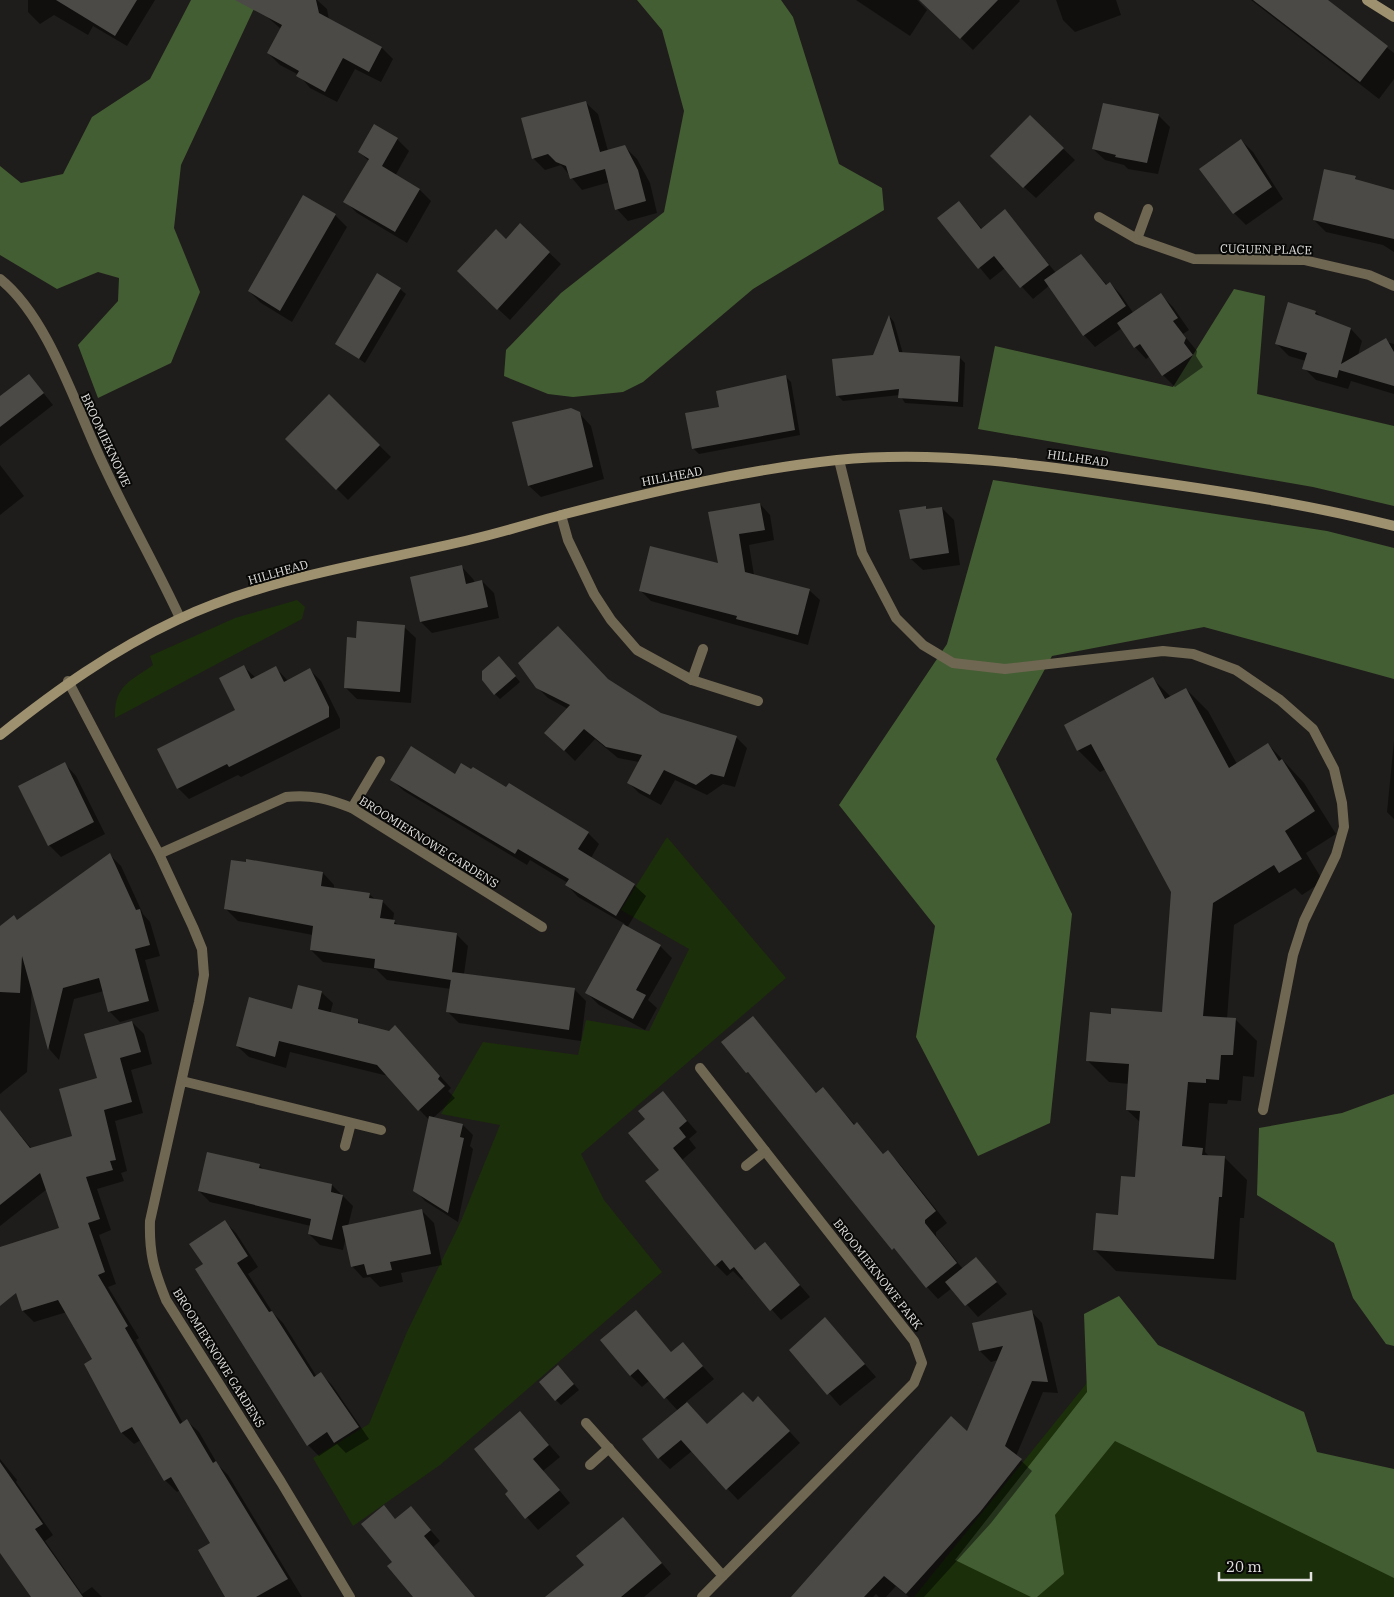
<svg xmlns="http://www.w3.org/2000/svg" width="1394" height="1597" font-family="'IBM Plex Serif',serif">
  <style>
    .green { fill: #1b2f0a }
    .forest { fill: #445e33 }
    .shadow { fill: #0007 }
    .building { fill: #4c4a47 }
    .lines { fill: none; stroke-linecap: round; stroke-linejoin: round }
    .lane { stroke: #6f6752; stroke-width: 10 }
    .street { stroke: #6f6752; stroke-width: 10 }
    .secondary { stroke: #9e916f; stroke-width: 10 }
    .labels { text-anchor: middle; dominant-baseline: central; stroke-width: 4; stroke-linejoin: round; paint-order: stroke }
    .street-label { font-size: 12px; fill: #e2e1df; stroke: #080807 }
  </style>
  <rect width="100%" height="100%" fill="#1f1d1b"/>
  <!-- green -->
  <path class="green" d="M297 600 305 607 302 619 115 718C114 686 129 682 153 665L150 656 235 618Z
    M667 837 786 978 581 1154 604 1200 662 1272 440 1465 353 1526 313 1458 369 1424 407 1332 461 1221 500 1125 441 1114 483 1042 578 1055 586 1020 649 1031 689 949 621 910Z
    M1103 1363 1394 1532V1597H914Z"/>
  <!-- forest -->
  <path class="forest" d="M191 0H258L181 165 174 228 200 292 171 363 98 398 78 345 118 301 119 278 98 272 57 289 0 255V166L21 183 63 174 92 117 150 79Z
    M637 0H781L793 17 839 164 882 188 884 210 753 289 643 382 623 392 573 397 548 394 504 376 506 350 561 293 664 212 684 111 662 30Z
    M1234 289 1265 296 1257 394 1394 426V506L1313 487 978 429 995 346 1173 387Z
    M993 480 1327 531 1394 548V679L1204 627 1052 656 996 759 1072 914 1050 1123 978 1156 916 1037 935 926 839 805 947 644Z
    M1394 1094V1346L1386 1344 1353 1298 1334 1243 1257 1195 1259 1128 1342 1113Z
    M1119 1296 1158 1345 1304 1412 1317 1452 1394 1469V1578L1115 1441 1055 1515 1064 1574 1037 1597H1031L955 1560 1087 1392 1084 1314Z"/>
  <!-- shadow -->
  <path class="shadow" d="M28 0H155L127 46 93 26 88 35 54 15 40 24 28 12Z
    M274 0H317L327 9 329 20 382 48 393 59 381 82 355 69 337 102 310 88 299 75 280 65 268 53 281 29 266 16Z
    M856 0H917L927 10 910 36Z
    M945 0H1019L1020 1 973 50 934 12Z
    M1056 0H1116L1121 15 1075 32 1063 20Z
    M1251 0H1326L1394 53V79L1379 99Z
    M586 103 598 114 608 151 625 147 637 159 650 183 657 213 628 221 617 209 610 182 582 190 561 165 545 170 533 158Z
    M1158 115 1170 127 1158 174 1128 169 1124 165 1105 160 1093 149Z
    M1030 117 1075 160 1036 198 1003 168Z
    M375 126 397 139 409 151 395 176 420 190 431 201 407 243 357 213 345 201 369 161 359 152Z
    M1241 140 1253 152 1283 199 1246 225 1234 213Z
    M1355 178 1359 181 1394 191V252L1383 245 1326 232 1314 220Z
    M959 202 982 229 1005 211 1056 273 1081 256 1107 285 1110 283 1121 295 1134 314 1161 295 1173 307 1189 330 1183 334 1197 351 1196 356 1203 367 1175 387 1163 375 1150 356 1146 359 1135 347 1122 328 1095 347 1084 335 1050 285 1033 299 1005 268 990 280 939 218Z
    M335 215 347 227 292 322 261 303 249 291Z
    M520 225 561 264 510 320 470 283Z
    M400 289 406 294 365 363 337 344Z
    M1316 312 1322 318 1351 329 1362 341 1358 355 1383 341 1394 344V394L1351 381 1348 389 1316 380 1304 368 1306 361 1289 356 1277 344Z
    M890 317 894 322 903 354 960 358 965 363 963 407 905 403 900 395 843 401 837 395 874 356Z
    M29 375 53 405 0 446V398Z
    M785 376 791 382 800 435 699 454 693 448 720 408Z
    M329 396 391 457 348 500 287 439Z
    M579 413 591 426 604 479 541 497 529 486Z
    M0 465 24 496 0 515Z
    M760 504 770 515 774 540 749 545 754 575 809 590 820 600 808 645 651 601 640 590 719 565 710 513Z
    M942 508 954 520 960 565 923 570 911 559 901 511Z
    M462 567 473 579 475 583 482 581 494 593 499 618 432 633 421 622Z
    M404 627 416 638 411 703 357 699 345 687 357 639Z
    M504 663 520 682 500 699 495 694Z
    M244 667 256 678 276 668 288 681 310 670 321 681 340 719V728L241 777 238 775 189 799 178 788 237 710Z
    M1152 678 1171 697 1186 689 1208 711 1237 764 1268 744 1304 783 1336 834 1306 853 1323 881 1302 895 1295 888 1234 925 1227 1019H1235L1257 1041 1254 1077 1243 1076 1241 1101 1228 1100 1227 1104 1209 1103 1205 1152 1210 1157 1225 1158 1247 1180 1244 1218H1240L1236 1280 1116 1271 1094 1249 1119 1216 1136 1178 1141 1123 1127 1110 1129 1084 1109 1082 1087 1060 1112 1015 1163 1014 1173 892 1106 769 1100 772 1078 750Z
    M609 681 660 714 736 737 747 748 735 787 723 784 707 795 675 780 661 805 639 793 628 782 639 762 618 758 595 739 575 761 557 743 568 709 548 698 537 687Z
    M1394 741V819L1387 812Z
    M65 764 76 776 105 834 61 857 49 845 20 786Z
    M455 776 506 789 588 833 599 844 591 858 634 885 646 896 627 928 660 946 672 958 648 1000 657 1008 645 1030 599 1005 587 993 625 924 578 897 567 885 568 883 530 860 527 865 404 791 392 780Z
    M110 855 121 866 143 914 150 922 160 956 145 960 159 1011 120 1022 109 1011 104 991 74 999 59 1060 50 1050 32 987 27 1072 0 1094V927L14 917 18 921Z
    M323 873 334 885V889L369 894 376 900 382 901 394 913 393 921 400 926 456 934 468 946 464 974 574 989 586 1001 581 1041 459 1023 448 1012 451 989 387 980 376 969 323 962 311 950 313 935 238 921 226 909Z
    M321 992 333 1003 330 1014 357 1020 362 1025 406 1038 451 1088 448 1091 455 1098 433 1118 463 1125 473 1135 470 1146 473 1149 458 1222 425 1201 415 1190 430 1121 388 1076 290 1052 286 1068 249 1057 237 1046Z
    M753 1017 817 1094 823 1089 855 1125 857 1123 868 1135 884 1155 888 1152 899 1163 947 1223 936 1232V1236L963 1269 976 1258 1007 1294 978 1317 952 1288 938 1299 927 1287 723 1042Z
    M132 1022 144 1034 152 1064 131 1070 143 1113 115 1121 127 1171 121 1173 124 1181 97 1189 111 1230 99 1235 116 1284 108 1287 139 1338 136 1340 183 1423 187 1421 199 1432 218 1465 228 1475 302 1597H230L212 1543 180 1490 177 1492 165 1480 141 1440 134 1444 122 1433 85 1364 94 1359 67 1312 34 1322 23 1311 61 1228 47 1189 0 1226V1111L32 1149 74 1137 98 1079Z
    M663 1093 697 1132 689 1139 696 1148 682 1160 756 1251 765 1244 810 1297 781 1320 744 1278 742 1280 733 1271 727 1276 716 1265 647 1181 661 1170 646 1119Z
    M259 1165 264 1170 332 1185 353 1206 348 1226 422 1211 434 1223 442 1265 401 1273 403 1282 380 1287 370 1277 363 1278 352 1266 346 1237 343 1250 320 1245 309 1234 311 1226 210 1202 199 1191Z
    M225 1222 236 1233 258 1267 248 1274 273 1313 283 1323 317 1377 321 1374 332 1385 369 1439 346 1453 337 1444 319 1456 308 1445 204 1265Z
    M1031 1311 1042 1323 1058 1393 1043 1392 1016 1456 1032 1471 991 1523 924 1597H909L896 1586 886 1597H879L876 1594 873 1597H792L968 1433 998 1360 991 1362 980 1351Z
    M636 1312 672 1353 683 1344 714 1379 686 1402 708 1426 753 1403 769 1409 800 1443 738 1500 692 1451 670 1469 659 1458 678 1411 650 1380 642 1387 630 1375Z
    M825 1319 876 1377 840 1406 791 1350Z
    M564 1372 579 1390 561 1405 556 1400Z
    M520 1412 560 1457 543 1471 570 1503 538 1530 507 1494 510 1491Z
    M0 1459 17 1480 16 1482 53 1535 45 1541 82 1594 92 1587 102 1597H32L0 1551Z
    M383 1507 396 1520 411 1508 440 1541 433 1547 475 1597H414L394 1562Z
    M633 1529 671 1574 644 1597H569Z"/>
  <!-- building -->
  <path class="building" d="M56 0H137L115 36Z
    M235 0H316L319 13 382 47 369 72 343 58 325 92 296 76 299 71 267 53 282 25Z
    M919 0H998L960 39Z
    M1253 0H1328L1388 46 1360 82Z
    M586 101 600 152 625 145 638 170 646 201 615 210 605 169 570 179 566 166 556 162 548 154 532 159 521 118Z
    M1103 103 1159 114 1147 163 1115 157 1116 155 1092 149Z
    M1030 115 1064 148 1023 188 990 156Z
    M374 124 398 138 382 166 420 189 395 232 343 202 369 159 358 152Z
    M1241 139 1272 187 1233 214 1199 169Z
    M1324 169 1356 176 1355 179 1394 190V239L1313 220Z
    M303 195 336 214 280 311 248 291Z
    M959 201 981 229 1005 209 1049 265 1020 288 994 256 978 269 937 218Z
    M520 223 550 252 497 310 457 271 496 229 506 239Z
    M1081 254 1106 285 1110 282 1126 306 1083 336 1044 280Z
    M377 273 401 288 359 359 335 344Z
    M1161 293 1178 318 1173 321 1186 338 1184 343 1193 355 1162 376 1140 344 1134 348 1117 323Z
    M1288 302 1316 311 1315 314 1351 328 1341 364 1386 338 1394 352V386L1339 370 1337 378 1302 369 1307 353 1275 344Z
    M889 315 899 352 960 356 958 402 898 398 899 389 836 396 832 359 873 355Z
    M29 374 44 393 0 427V396Z
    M786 375 795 430 692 449 685 413 719 407 716 391Z
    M329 394 380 445 336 490 285 439Z
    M571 408 580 412 593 467 528 486 512 422Z
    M760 503 765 530 739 534 745 572 810 589 798 635 736 619 737 616 639 591 650 546 718 563 708 512Z
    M926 506V509L942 507 949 553 910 559 899 510Z
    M462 565 466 584 482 580 488 607 420 622 410 577Z
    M357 621 405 625 400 692 344 688 347 637 356 638Z
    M558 626 608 679 661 713 737 736 724 777 711 774 696 785 664 770 650 795 627 783 642 755 606 747 584 729 564 751 544 733 570 705 536 688 518 663Z
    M499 656 516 676 494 695 482 680V671Z
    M244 665 251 679 276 666 284 682 310 668 329 707V717L229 767 227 764 177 789 157 749 235 710 219 678Z
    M1153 677 1165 699 1186 688 1229 768 1268 743 1279 761 1282 759 1315 811 1285 831 1302 859 1279 873 1274 865 1213 903 1203 1016 1236 1018 1233 1055H1221L1219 1080 1206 1079V1083L1188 1082 1182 1146 1203 1148 1202 1155 1225 1156 1222 1197H1219L1214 1259 1093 1250 1096 1213 1118 1215 1121 1176 1135 1177 1140 1111 1126 1110 1129 1064 1086 1061 1090 1012 1111 1014V1008L1162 1012 1171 892 1091 744 1077 751 1064 725Z
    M411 746 455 774 461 763 471 769 473 767 506 787 509 783 589 832 578 849 635 884 616 916 565 885 569 879 518 849 515 854 390 780Z
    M65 762 94 822 48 846 18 786Z
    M110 853 136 910 140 909 150 945 135 949 149 1001 108 1012 99 978 63 988 48 1050 22 956 20 993 0 992V926L14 915 17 920Z
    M246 859 323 872 321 886 370 893 369 898 383 900 380 918 395 920 394 924 457 933 451 980 374 968 375 959 310 950 313 926 224 909 231 860 246 862Z
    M623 924 661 945 636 990 646 995 633 1019 585 993Z
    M452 972 575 988 569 1030 446 1012Z
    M298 985 322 991 318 1009 358 1019V1023L389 1031 395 1025 440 1076 438 1079 445 1086 418 1111 377 1065 279 1041 275 1057 236 1046 249 997 292 1009Z
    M753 1016 816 1093 823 1087 854 1125 857 1122 883 1154 888 1150 936 1211 925 1220V1223L957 1263 926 1288 894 1248 892 1250 748 1072 746 1073 721 1042Z
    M132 1021 141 1052 120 1058 132 1102 104 1110 116 1160 110 1161 113 1170 86 1177 100 1219 88 1223 105 1272 98 1275 128 1326 125 1328 180 1424 187 1419 213 1463 216 1461 288 1579 256 1597H225L198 1550 210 1543 171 1477 164 1481 132 1427 121 1433 84 1364 92 1359 58 1300 22 1311 16 1293 0 1306V1247L59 1228 40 1173 0 1205V1110L30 1148 72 1136 59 1089 97 1078 84 1034Z
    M663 1091 687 1121 679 1128 686 1137 673 1148 755 1250 765 1242 800 1285 770 1311 734 1267 730 1270 722 1260 715 1266 645 1181 659 1170 628 1133 645 1119 638 1111Z
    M429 1116 463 1124 460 1137 464 1138 448 1213 413 1191Z
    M207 1152 260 1164 259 1168 332 1184 331 1192 343 1195 332 1240 308 1234 311 1219 198 1191Z
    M422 1209 431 1254 390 1262 392 1270 367 1275 364 1264 351 1267 342 1226Z
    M225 1220 248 1256 237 1263 269 1312 272 1311 314 1377 321 1372 359 1427 334 1443 327 1432 307 1446 195 1269 203 1264 189 1244Z
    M976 1257 997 1282 965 1306 945 1282Z
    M636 1310 671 1352 683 1342 703 1366 664 1399 638 1369 630 1376 600 1340Z
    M1032 1310 1048 1382 1032 1381 1005 1446 1022 1459 980 1512 906 1594 884 1576 864 1597H791L951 1416 967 1431 1003 1346 979 1351 972 1323Z
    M825 1317 865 1364 827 1395 789 1350Z
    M558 1365 574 1384 555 1401 539 1382Z
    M743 1392 753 1402 758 1396 790 1431 726 1490 681 1440 658 1459 642 1439 687 1402 707 1424Z
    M520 1411 549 1445 533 1459 560 1490 525 1519 505 1494 508 1491 474 1449Z
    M0 1462 43 1524 35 1529 83 1597H31L0 1553Z
    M384 1505 395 1519 411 1506 431 1530 424 1536 475 1597H413L387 1566 392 1562 361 1524Z
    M623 1517 662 1563 621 1597H545L584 1565 576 1556Z"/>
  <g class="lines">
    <!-- lane -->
    <path class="lane" d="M839 460 862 553 896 618 923 645 953 663 1005 669 1163 651 1193 654 1236 670 1280 700 1313 729 1334 769 1342 803 1344 827 1336 855 1304 921 1293 955 1263 1110
      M692 680 703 649
      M352 808 380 761
      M746 1166 765 1151
      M590 1465 609 1448"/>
    <!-- street -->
    <path class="street" d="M1099 217 1137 239 1194 259 1304 260 1369 275 1394 286
      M1137 239 1148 209
      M0 279C49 318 76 408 103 464 127 516 156 566 180 618
      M561 515 568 540 594 594 611 620 637 650 692 680 758 701
      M68 681 159 854 193 927 202 949 204 975 199 1002 150 1221C149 1254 154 1270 166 1300L281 1482 350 1597
      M159 854 286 797C311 794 329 799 352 808L542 927
      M700 1068 914 1341 922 1363 914 1383 702 1597
      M182 1081 381 1130
      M345 1146 351 1123
      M586 1423 723 1576"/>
    <!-- secondary -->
    <path class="secondary" d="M1367 0 1394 17
      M0 735C57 690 111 651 177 620 270 576 374 563 473 539 504 532 534 522 565 514 654 491 745 470 837 460 940 450 1041 465 1142 480 1227 492 1311 505 1394 526"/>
  </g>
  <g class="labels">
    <!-- street labels -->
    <g class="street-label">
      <text transform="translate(1266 249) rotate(1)">CUGUEN PLACE</text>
      <text transform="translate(106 440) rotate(65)">BROOMIEKNOWE</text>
      <text transform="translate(1078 458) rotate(8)">HILLHEAD</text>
      <text transform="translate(672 476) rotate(-11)">HILLHEAD</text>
      <text transform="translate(278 572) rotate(-16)">HILLHEAD</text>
      <text transform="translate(429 842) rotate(32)">BROOMIEKNOWE GARDENS</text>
      <text transform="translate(878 1274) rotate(52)">BROOMIEKNOWE PARK</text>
      <text transform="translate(219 1358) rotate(58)">BROOMIEKNOWE GARDENS</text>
    </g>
  </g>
  <!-- scale -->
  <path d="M1219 1572v8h92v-8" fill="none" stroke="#e2e1df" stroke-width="2.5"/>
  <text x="1226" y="1572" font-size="15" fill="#e2e1df" stroke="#080807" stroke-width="4" paint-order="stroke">20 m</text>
</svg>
